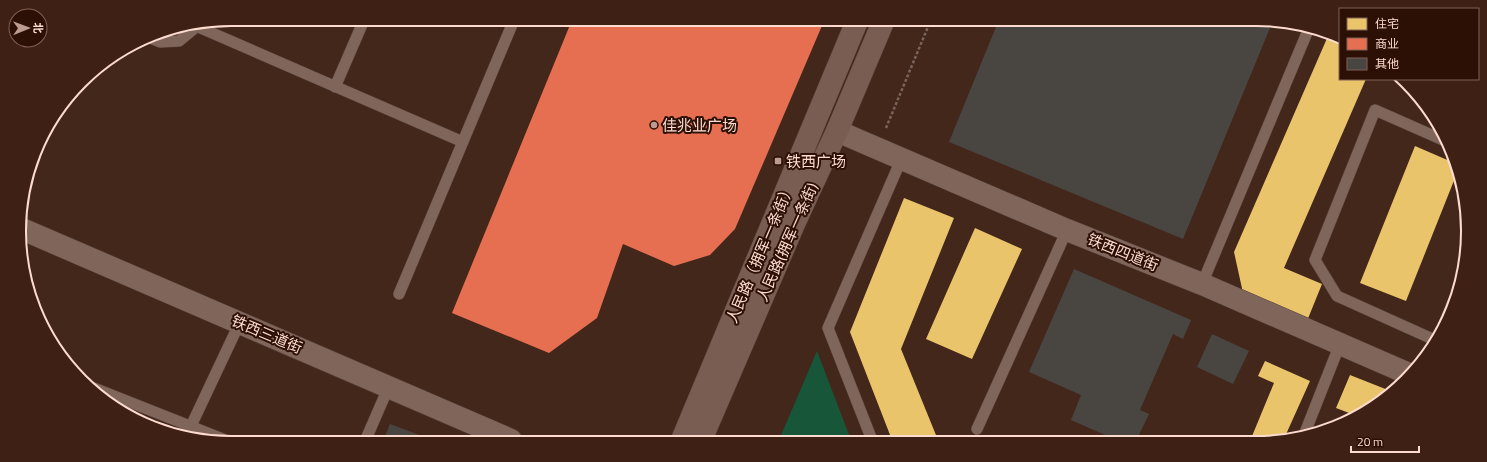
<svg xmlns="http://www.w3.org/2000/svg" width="1487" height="462" font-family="'Titillium Web','Noto Sans SC',sans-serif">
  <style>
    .green { fill: #185639 }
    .homes { fill: #e9c46a }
    .shops { fill: #e76f51 }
    .building { fill: #494642 }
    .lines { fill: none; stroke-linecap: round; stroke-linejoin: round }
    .service-casing { stroke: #59433b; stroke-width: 12 }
    .minor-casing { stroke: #59433b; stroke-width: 23 }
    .secondary-casing { stroke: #59433b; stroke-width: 23 }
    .primary-casing { stroke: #59433b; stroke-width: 23 }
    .path { stroke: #7a635a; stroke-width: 2.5; stroke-dasharray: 3 2; stroke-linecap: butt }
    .service { stroke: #80655b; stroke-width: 11 }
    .minor { stroke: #80655b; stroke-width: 22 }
    .secondary { stroke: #80655b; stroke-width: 22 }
    .primary { stroke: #7a5d52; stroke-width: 22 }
    .poi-dot { fill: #bc9c90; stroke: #2d1005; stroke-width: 1.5 }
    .labels { text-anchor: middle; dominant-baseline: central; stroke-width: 4; stroke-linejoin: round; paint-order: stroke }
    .poi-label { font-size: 15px; fill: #fddbcf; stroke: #2d1005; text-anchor: start }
    .street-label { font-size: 15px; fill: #fddbcf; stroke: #2d1005 }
    .rim { fill: none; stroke: #fddbcf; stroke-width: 2 }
  </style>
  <rect width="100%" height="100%" fill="#43271b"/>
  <!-- green -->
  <path class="green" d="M817 351 851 440H779Z"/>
  <!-- homes -->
  <path class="homes" d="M1328 36 1340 41V79H1366L1284 268 1322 284 1307 321 1243 293 1234 252Z
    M1415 146 1452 162 1457 173 1406 301 1360 283Z
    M904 198 954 218 901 349 938 440H892L850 332Z
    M975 228 1022 249 972 359 926 339Z
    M1265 361 1310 381 1283 441H1250L1274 383 1258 376Z
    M1350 375 1393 392 1357 416 1336 408Z"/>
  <!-- shops -->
  <path class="shops" d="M572 20 824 21 735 229 710 255 674 266 623 244 597 318 549 353 452 313Z"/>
  <!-- building -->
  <path class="building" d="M998 22 1272 23 1183 239 949 142Z
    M1074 269 1191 320 1183 339 1173 334 1140 410 1149 414 1136 441H1119L1071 420 1081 395 1029 372Z
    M1212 334 1249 351 1233 384 1197 367Z
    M390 424 430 439H384Z"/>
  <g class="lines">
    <!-- service casing -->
    <g class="service-casing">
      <path id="service" d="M196 26 463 142
        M148 37 160 42 179 41 196 27
        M335 87 364 20
        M1202 284 1309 28
        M399 294 514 20
        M1438 339 1453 302
        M1437 341 1337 296 1315 260 1375 110 1443 140
        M94 388 223 439
        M191 426 240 322
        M977 429 1067 230
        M1304 435 1340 344
        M366 439 389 386
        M872 440 828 328 901 160"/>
    </g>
    <!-- minor casing -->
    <g class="minor-casing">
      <path id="minor" d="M837 131 1067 230 1202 284 1409 374"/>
    </g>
    <!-- secondary casing -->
    <g class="secondary-casing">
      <path id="secondary" d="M22 229 511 440"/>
    </g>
    <!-- primary casing -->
    <g class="primary-casing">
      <path id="primary" d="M682 440 857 21
        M701 440 794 224 837 131 883 22"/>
    </g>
    <!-- path -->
    <path class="path" d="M886 128 930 22"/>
    <!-- service -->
    <use href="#service" class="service"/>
    <!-- minor -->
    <use href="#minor" class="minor"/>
    <!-- secondary -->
    <use href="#secondary" class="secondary"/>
    <!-- primary -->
    <use href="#primary" class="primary"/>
  </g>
  <!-- markers -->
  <g class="poi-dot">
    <circle cx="654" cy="125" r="4"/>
    <rect x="774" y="157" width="8" height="8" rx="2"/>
  </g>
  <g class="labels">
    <!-- poi labels -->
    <g class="poi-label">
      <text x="662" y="125">佳兆业广场</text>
      <text x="786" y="161">铁西广场</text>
    </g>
    <!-- street labels -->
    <g class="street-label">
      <text transform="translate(787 242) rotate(-66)">人民路(拥军一条街)</text>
      <text transform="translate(1123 252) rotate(22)">铁西四道街</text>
      <text transform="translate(760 253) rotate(-67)">人民路（拥军一条街）</text>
      <text transform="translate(267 334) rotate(23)">铁西三道街</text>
    </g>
  </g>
  <!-- crop -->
  <path d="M0 0H1487V462H0ZM231 26H1256A205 205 0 0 1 1461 231V231A205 205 0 0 1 1256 436H231A205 205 0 0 1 26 231V231A205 205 0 0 1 231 26Z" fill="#3e2015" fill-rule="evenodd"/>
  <path class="rim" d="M231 26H1256A205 205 0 0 1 1461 231V231A205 205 0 0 1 1256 436H231A205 205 0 0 1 26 231V231A205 205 0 0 1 231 26Z"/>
  <!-- legend -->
  <rect x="1339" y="8" width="140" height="72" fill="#2d1005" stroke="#806156"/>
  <rect x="1347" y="18" width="20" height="12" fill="#e9c46a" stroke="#806156"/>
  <text x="1375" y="28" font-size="12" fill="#fddbcf">住宅</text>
  <rect x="1347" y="38" width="20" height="12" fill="#e76f51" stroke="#806156"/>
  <text x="1375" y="48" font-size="12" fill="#fddbcf">商业</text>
  <rect x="1347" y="58" width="20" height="12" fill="#494642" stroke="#806156"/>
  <text x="1375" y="68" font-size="12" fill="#fddbcf">其他</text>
  <!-- north arrow -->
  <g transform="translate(28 28) rotate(89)"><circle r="19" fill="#2d1005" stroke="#806156"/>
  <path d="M0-3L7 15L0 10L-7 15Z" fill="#bc9c90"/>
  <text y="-6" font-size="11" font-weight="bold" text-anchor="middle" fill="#fddbcf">北</text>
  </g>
  <!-- scale -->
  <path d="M1351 446v6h68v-6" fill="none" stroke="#fddbcf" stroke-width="2"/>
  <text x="1357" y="446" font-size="12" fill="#fddbcf" stroke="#2d1005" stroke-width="3" paint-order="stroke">20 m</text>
</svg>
